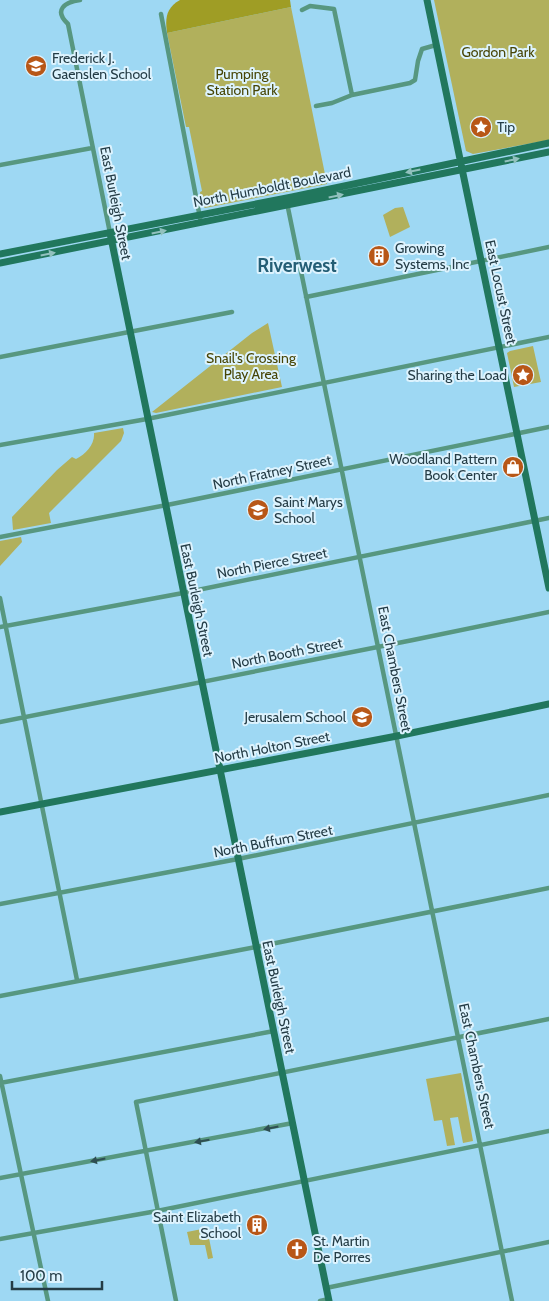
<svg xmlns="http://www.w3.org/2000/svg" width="549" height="1301" font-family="Cabin,sans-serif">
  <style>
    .green { fill: #b1b05c }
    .forest { fill: #9f9d25 }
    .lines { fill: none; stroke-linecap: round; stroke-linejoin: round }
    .street { stroke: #579780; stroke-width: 4.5 }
    .secondary { stroke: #21775d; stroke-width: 7 }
    .oneway { fill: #92c1be }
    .oneway2 { fill: #2e4e52 }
    .labels { text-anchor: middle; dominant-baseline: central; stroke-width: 4; stroke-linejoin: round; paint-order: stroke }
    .park-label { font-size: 14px; fill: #474505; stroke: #ddf3fe }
    .poi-label { font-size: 14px; fill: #243c46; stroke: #ddf3fe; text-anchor: start }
    .street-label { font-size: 14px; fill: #243c46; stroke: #ddf3fe }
    .district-label { font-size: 19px; font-weight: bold; fill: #245e75; stroke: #ddf3fe }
  </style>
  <rect width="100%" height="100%" fill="#9ed8f3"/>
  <!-- green -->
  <path class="green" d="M434 0H549V140L473 154 466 151Z
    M291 7 327 184 205 208 202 205 200 192 202 191 189 127H186L167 33Z
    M403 207 410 227 390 237 383 215 395 208Z
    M268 323 282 387 156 413 152 412 252 333Z
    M533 346 541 382 514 387 507 353 510 351Z
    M123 428 124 433 121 441 49 513 51 523 13 530 12 517 57 470 72 457 76 459C86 454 95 444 94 433Z
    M21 537 22 542 0 566V541Z
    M461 1073 473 1141 463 1143 458 1117 450 1118 455 1145 447 1146 442 1120 434 1121 426 1079Z
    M207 1228 213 1258 208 1259 205 1245H190L187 1232Z"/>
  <!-- forest -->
  <path class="forest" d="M180 0H290L291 7 167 33C165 18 166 8 180 0Z"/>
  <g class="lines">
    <!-- street -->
    <path class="street" d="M80 0C65 2 53 10 68 24L110 233
      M302 10 310 6 334 9 352 95
      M161 14 201 223
      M316 106 332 103 352 95 410 83 415 80 418 61 422 49 436 45
      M0 165 92 148
      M287 203 512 1301
      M306 297 549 247
      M0 357 232 312
      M0 445 147 419 549 337
      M0 537 172 504 549 427
      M0 598 77 980
      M0 627 183 593 549 518
      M0 722 413 640 549 612
      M0 904 238 859 549 795
      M0 996 256 947 549 888
      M0 1076 48 1301
      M0 1083 274 1031
      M0 1178 293 1123
      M0 1239 157 1211 549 1131
      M326 1288 549 1242
      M176 1301 136 1102 549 1019
      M320 1301 329 1299"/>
    <!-- secondary -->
    <path class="secondary" d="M427 0 549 588
      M110 233 329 1301
      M0 254 292 197 549 143
      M0 263 549 152
      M0 812 397 736 549 704"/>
  </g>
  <!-- one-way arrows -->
  <defs><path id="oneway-solid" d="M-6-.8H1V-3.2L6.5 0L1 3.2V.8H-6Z" transform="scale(1.25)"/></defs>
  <g class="oneway">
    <use href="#oneway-solid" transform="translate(512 160) rotate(-12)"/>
    <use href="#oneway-solid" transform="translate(413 171) rotate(168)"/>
    <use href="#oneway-solid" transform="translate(336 196) rotate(-12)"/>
    <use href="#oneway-solid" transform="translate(159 232) rotate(-12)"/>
    <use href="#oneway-solid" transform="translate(48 254) rotate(-11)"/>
  </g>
  <g class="oneway2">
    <use href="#oneway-solid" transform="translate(271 1128) rotate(169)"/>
    <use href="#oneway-solid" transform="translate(202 1141) rotate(170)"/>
    <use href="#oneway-solid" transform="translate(98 1160) rotate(169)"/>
  </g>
  <!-- icons -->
  <defs>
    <g id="school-disc" transform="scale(1.125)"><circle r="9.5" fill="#b85717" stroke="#ddf3fe"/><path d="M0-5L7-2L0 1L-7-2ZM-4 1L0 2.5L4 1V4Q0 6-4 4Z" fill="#fff"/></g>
    <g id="sight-disc" transform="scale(1.125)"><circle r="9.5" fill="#b85717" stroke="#ddf3fe"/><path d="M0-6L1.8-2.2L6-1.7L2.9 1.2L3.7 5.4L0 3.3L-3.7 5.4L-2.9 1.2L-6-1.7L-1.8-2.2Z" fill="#fff"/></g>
    <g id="building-disc" transform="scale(1.125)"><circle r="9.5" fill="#b85717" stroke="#ddf3fe"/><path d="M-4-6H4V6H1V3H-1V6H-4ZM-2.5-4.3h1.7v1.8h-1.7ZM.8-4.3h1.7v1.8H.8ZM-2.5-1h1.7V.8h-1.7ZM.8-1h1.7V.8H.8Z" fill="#fff"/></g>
    <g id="shop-disc" transform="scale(1.125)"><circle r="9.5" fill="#b85717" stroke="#ddf3fe"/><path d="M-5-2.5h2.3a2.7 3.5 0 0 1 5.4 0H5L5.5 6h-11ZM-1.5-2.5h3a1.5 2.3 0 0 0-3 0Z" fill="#fff"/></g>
    <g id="church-disc" transform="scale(1.125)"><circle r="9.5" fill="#b85717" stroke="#ddf3fe"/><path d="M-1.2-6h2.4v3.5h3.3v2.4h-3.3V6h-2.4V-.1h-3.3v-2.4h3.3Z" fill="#fff"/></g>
  </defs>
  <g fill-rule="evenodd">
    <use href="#school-disc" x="36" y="66"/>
    <use href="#sight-disc" x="481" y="127"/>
    <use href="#building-disc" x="379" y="256"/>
    <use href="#sight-disc" x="523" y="375"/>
    <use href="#shop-disc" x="513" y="467"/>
    <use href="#school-disc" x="258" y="510"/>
    <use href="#school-disc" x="362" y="717"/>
    <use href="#building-disc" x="257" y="1225"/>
    <use href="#church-disc" x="297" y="1249"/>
  </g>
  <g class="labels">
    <!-- park labels -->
    <g class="park-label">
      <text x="498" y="52">Gordon Park</text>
      <text x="242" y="74">Pumping<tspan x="242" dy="16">Station Park</tspan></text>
      <text x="251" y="358">Snail's Crossing<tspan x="251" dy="16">Play Area</tspan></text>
    </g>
    <!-- poi labels -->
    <g class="poi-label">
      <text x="52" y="58">Frederick J.<tspan x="52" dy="16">Gaenslen School</tspan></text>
      <text x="497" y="127">Tip</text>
      <text x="395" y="248">Growing<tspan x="395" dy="16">Systems, Inc</tspan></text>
      <text x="507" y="375" text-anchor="end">Sharing the Load</text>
      <text x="497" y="459" text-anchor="end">Woodland Pattern<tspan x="497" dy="16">Book Center</tspan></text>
      <text x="274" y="502">Saint Marys<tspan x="274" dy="16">School</tspan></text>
      <text x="346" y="717" text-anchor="end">Jerusalem School</text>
      <text x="241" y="1217" text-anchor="end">Saint Elizabeth<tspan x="241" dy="16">School</tspan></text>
      <text x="313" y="1241">St. Martin<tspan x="313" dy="16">De Porres</tspan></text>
    </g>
    <!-- street labels -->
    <g class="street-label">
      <text transform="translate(272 187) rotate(-11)">North Humboldt Boulevard</text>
      <text transform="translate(116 203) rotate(79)">East Burleigh Street</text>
      <text transform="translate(501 292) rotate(78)">East Locust Street</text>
      <text transform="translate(272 472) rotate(-12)">North Fratney Street</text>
      <text transform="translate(272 563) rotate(-11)">North Pierce Street</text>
      <text transform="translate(197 600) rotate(78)">East Burleigh Street</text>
      <text transform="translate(287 653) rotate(-11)">North Booth Street</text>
      <text transform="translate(395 669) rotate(79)">East Chambers Street</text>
      <text transform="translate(272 747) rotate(-11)">North Holton Street</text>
      <text transform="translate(273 841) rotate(-11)">North Buffum Street</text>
      <text transform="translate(279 997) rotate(78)">East Burleigh Street</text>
      <text transform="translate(477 1066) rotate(78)">East Chambers Street</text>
    </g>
    <!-- district labels -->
    <g class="district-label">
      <text x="297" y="265">Riverwest</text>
    </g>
  </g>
  <!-- scale -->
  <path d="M12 1281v8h90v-8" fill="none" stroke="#243c46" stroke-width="2.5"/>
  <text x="20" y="1281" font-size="15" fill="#243c46" stroke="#ddf3fe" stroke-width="4" paint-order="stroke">100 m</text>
</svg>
